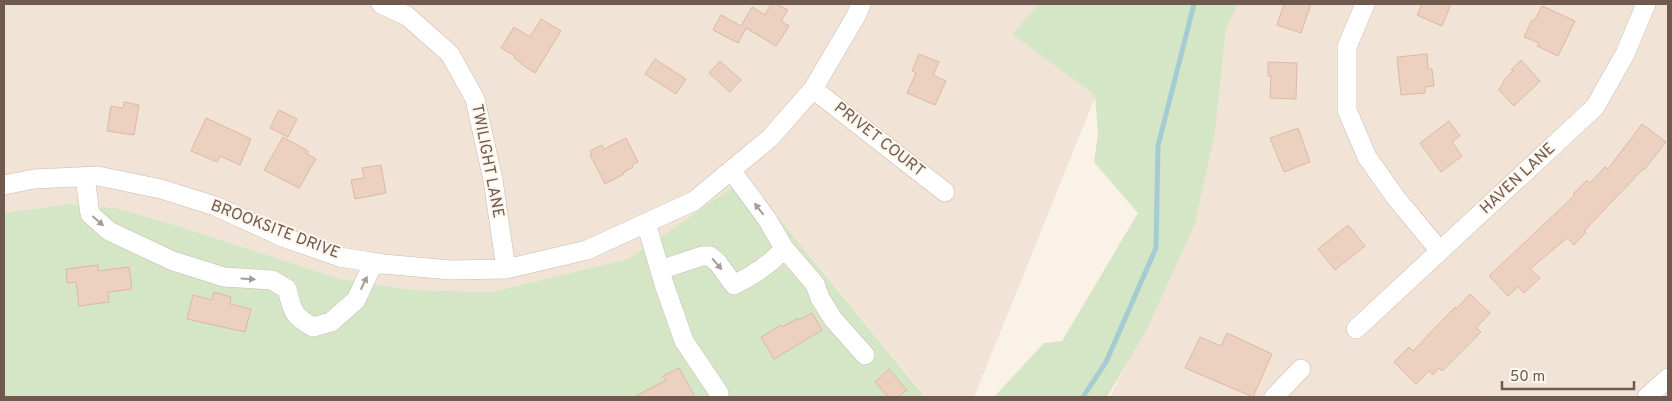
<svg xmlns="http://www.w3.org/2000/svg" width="1672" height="401" font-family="Overpass,sans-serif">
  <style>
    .residential { fill: #f1e4d6 }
    .green { fill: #d4e6c6 }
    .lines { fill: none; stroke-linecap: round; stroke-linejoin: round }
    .stream { stroke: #a4ccd2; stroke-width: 5 }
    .building { fill: #ecd1c1; stroke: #ddb8a3 }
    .minor-casing { stroke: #cabaae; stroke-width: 20 }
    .minor { stroke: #fff; stroke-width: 19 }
    .oneway { fill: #a99b95 }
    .labels { text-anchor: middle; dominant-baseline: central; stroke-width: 4; stroke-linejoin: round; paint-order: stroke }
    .street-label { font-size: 16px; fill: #70594e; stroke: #fdf6ec }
  </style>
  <rect width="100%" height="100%" fill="#faf2e6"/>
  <!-- residential -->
  <path class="residential" d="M4 4H1133L974 397H926L746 178 628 259 491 292 413 290 340 279 178 226 116 208 70 204 4 213Z
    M1234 4H1668V397H1110L1195 224 1215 133 1226 29Z"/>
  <!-- green -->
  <path class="green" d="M1039 4H1238L1226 29 1215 133 1195 224 1147 329 1107 397H994L1044 343 1062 341 1138 213 1094 162 1098 133 1095 95 1012 34Z
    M746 178 925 397H4V213L70 204 116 208 178 226 340 279 413 290 491 292 628 259Z"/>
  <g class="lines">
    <!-- stream -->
    <path class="stream" d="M1083 397 1106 362 1156 248 1158 146 1194 4"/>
  </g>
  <!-- building -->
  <path class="building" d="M771 4H776L788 10 781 21 789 26 776 46 746 28 738 43 713 30 721 15 741 26 752 7 765 15Z
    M1284 4H1311L1301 33 1277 25Z
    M1422 4H1451L1442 26 1417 15Z
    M1542 6 1575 21 1558 56 1537 46 1539 43 1524 37 1532 20 1534 21Z
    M541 19 561 31 535 73 521 64 522 63 514 58 515 56 501 48 514 27 530 37Z
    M919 54 939 62 933 75 946 81 935 105 907 93 916 73 912 71Z
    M1427 54 1428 69H1432L1434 86 1425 87V93L1401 95 1397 57Z
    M655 59 686 79 676 94 645 74Z
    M1521 60 1540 81 1514 106 1499 90 1505 79 1513 71 1511 70Z
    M720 61 741 80 730 92 709 73Z
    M1268 62 1297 63 1296 99 1270 98 1271 76H1268Z
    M124 102 139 105 134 135 107 131 111 106 123 108Z
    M279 110 297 119 288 137 270 128Z
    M206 118 251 139 240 165 220 156 217 162 191 151Z
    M1449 121 1460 136 1452 142 1462 156 1441 172 1420 143Z
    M1642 124 1666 142 1644 170 1643 169 1584 231 1586 232 1574 245 1567 238 1530 269 1540 278 1524 293 1518 287 1508 296 1489 276 1575 195 1573 194 1587 180 1590 183 1605 167 1608 169Z
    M1298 128 1310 162 1284 172 1270 138Z
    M283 137 308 151 307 154 316 159 299 188 264 170Z
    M626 138 638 162 632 165 633 167 623 173 624 174 605 184 590 155H592L590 151 602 145 604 149Z
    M381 165 386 193 355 199 351 180 364 178 362 168Z
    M1348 225 1365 246 1335 270 1318 249Z
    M98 265V271L129 267 132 289 108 292 109 302 79 306 76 282 67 283 66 269Z
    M214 292 231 297 230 304 251 309 245 332 187 319 193 295 212 300Z
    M1470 294 1490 313 1476 328 1481 332 1442 371 1439 368 1433 375 1429 371 1416 384 1394 362 1409 347 1413 351 1455 307 1456 309Z
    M812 313 822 330 774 359 761 337 781 325 782 327 798 318 799 320Z
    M1227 333 1272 354 1253 397 1185 368 1200 337 1221 346Z
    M679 368 695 397H634L666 380 663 376Z
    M889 369 907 390 898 397H888L875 382Z"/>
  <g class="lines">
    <!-- minor casing -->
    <g class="minor-casing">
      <path id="minor" d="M381 4 407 16 450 54 475 99 493 180 506 269
        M1365 4 1347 47V110L1367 157 1396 198 1440 251
        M813 89 945 192
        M731 170 767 219 784 248 815 284 820 298 833 319 865 355
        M85 177 90 214 109 231 173 261 224 277 272 280 287 289C293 312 292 315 313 327L331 322 356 300 374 262
        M4 185 34 179 98 176 161 189 215 206 285 238 340 257 383 264 451 270 506 269 587 250 694 201 770 138 813 89 856 16 861 4
        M646 223 664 284 684 341 719 393
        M660 270 702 256H710L718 263 734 285C750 277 774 262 784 248
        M1356 329 1595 107 1625 54 1646 4
        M1274 397 1301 369
        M1647 397 1668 378"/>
    </g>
    <!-- minor -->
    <use href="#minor" class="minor"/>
  </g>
  <!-- one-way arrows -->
  <defs><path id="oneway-solid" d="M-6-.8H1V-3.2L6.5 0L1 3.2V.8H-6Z" transform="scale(1.25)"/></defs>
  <g class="oneway">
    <use href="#oneway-solid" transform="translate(759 209) rotate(-128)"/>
    <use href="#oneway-solid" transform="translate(98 221) rotate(41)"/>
    <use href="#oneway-solid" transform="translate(717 264) rotate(49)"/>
    <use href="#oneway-solid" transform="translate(248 279) rotate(3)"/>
    <use href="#oneway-solid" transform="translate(364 283) rotate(-64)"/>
  </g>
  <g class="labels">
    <!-- street labels -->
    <g class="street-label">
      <text transform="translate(879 140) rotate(38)">PRIVET COURT</text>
      <text transform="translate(487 161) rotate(79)">TWILIGHT LANE</text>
      <text transform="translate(1518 179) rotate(-43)">HAVEN LANE</text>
      <text transform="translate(275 230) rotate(21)">BROOKSITE DRIVE</text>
    </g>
  </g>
  <!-- border -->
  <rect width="1672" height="401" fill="none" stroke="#70594e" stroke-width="10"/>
  <!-- scale -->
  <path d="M1502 381v8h132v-8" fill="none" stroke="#70594e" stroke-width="2.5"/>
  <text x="1510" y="381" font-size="15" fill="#70594e" stroke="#fdf6ec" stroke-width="4" paint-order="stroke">50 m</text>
</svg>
